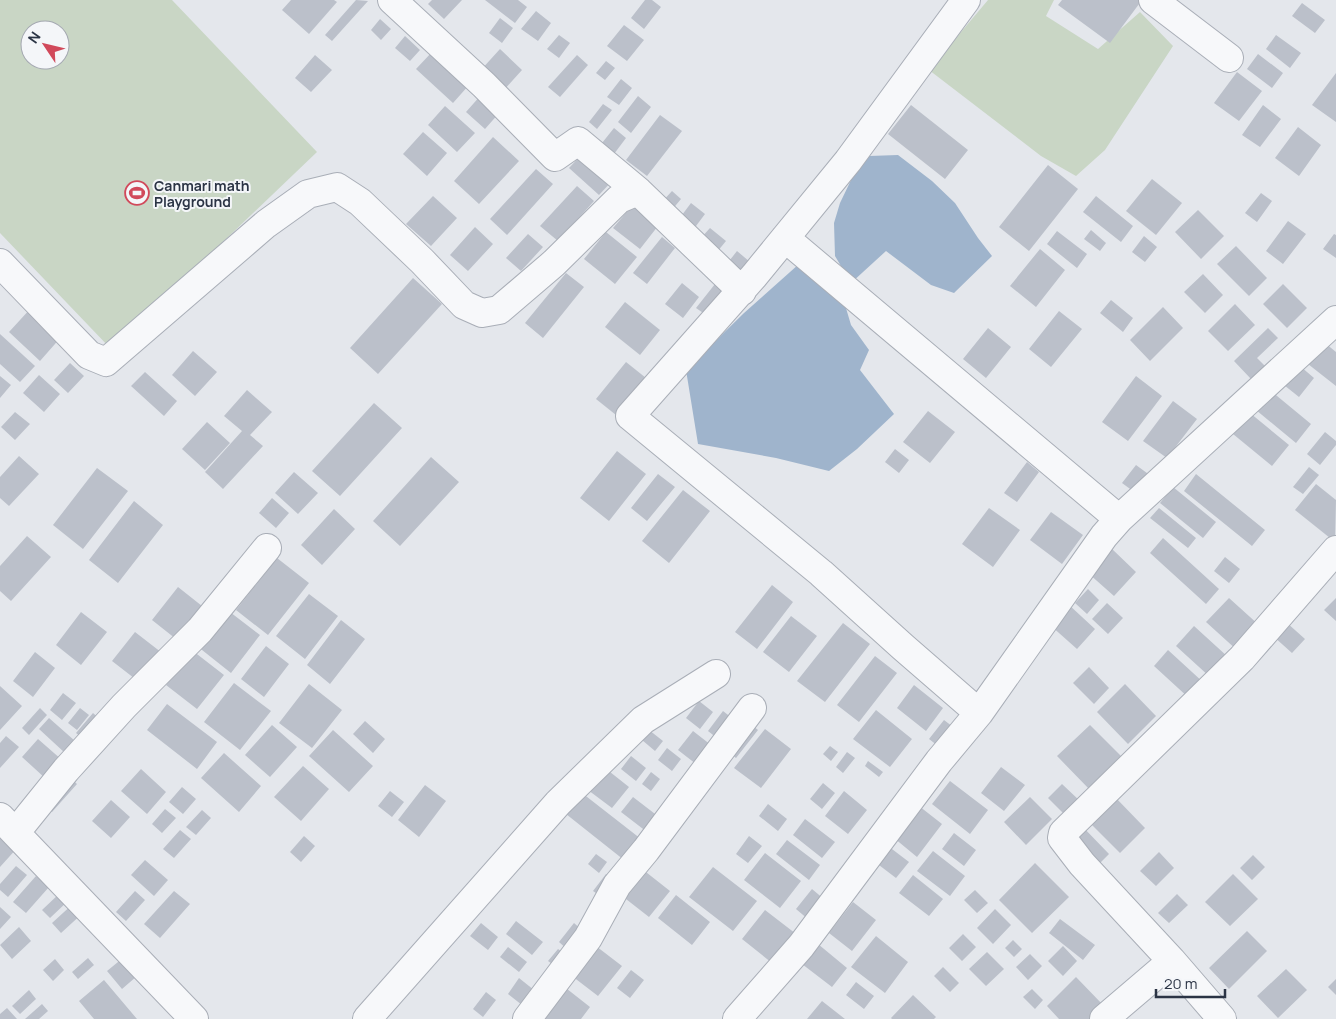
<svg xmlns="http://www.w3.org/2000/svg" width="1336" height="1019" font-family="Manrope,sans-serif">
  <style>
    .green { fill: #c9d6c5; fill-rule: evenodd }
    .water { fill: #9fb4cc }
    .building { fill: #bbc0ca }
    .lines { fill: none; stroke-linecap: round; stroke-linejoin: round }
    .minor-casing { stroke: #a9aeb7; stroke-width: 30 }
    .minor { stroke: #f7f8fa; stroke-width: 28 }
    .labels { text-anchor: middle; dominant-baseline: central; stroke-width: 4; stroke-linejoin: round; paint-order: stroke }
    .poi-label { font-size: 14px; font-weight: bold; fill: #2b3445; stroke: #f4f6f9; text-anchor: start }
  </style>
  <rect width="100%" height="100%" fill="#e4e7ec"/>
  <!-- green -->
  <path class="green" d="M0 0H172L317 152 111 349 0 233ZM30 30H60V60H30Z
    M988 0H1054L1046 16 1098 49 1140 12 1173 46 1105 150 1076 176 1041 156 929 70Z"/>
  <!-- water -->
  <path class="water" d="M898 155 932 181 955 203 978 238 992 256 954 293 931 285 886 251 851 283 835 256 834 223 840 203 852 178 869 156Z
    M799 264 843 298 851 325 869 350 860 370 894 414 857 449 829 471 776 458 698 444 686 370 744 313Z"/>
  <!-- building -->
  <path class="building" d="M291 0H334L337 2 309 34 282 10Z
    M356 0 368 1 332 41 325 35Z
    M432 0H462L444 19 428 4Z
    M485 0H518L527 7 515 23Z
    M645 0H652L661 7 644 29 631 18Z
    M1062 0H1142L1110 43 1058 5Z
    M1302 3 1325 20 1315 33 1292 16Z
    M536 11 551 23 538 41 521 29Z
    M500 18 513 28 502 43 489 33Z
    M380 19 391 29 381 40 371 30Z
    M624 25 644 40 627 61 607 46Z
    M559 35 570 43 559 58 547 49Z
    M1276 35 1301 53 1290 68 1266 49Z
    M405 36 420 50 410 61 395 48Z
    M500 49 522 70 503 91 480 71Z
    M432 52 469 85 453 103 416 69Z
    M1258 54 1283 73 1272 88 1247 69Z
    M315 55 332 70 311 92 295 78Z
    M577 55 588 65 560 97 548 87Z
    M606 61 615 68 605 80 596 73Z
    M1237 72 1262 91 1239 121 1214 103Z
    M1336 73V122L1312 105Z
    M621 79 632 88 619 105 607 97Z
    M481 95 500 112 485 129 466 112Z
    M638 96 651 107 631 133 618 122Z
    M603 104 612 110 597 129 589 122Z
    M911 105 968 150 945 179 888 134Z
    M1263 105 1281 119 1260 147 1242 135Z
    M445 106 475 133 457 152 428 125Z
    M660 115 682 131 647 176 626 160Z
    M1298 127 1321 145 1299 176 1275 158Z
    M614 128 626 138 611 158 598 148Z
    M423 132 447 153 427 176 403 154Z
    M493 137 519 161 479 204 454 181Z
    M584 152 614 179 599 195 569 168Z
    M1048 165 1078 189 1029 251 999 227Z
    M536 169 553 184 507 235 490 219Z
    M1152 179 1182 203 1156 235 1126 211Z
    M577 186 594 201 558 241 540 226Z
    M672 191 681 199 671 211 661 203Z
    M1261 193 1272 201 1257 222 1245 213Z
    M433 196 457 218 431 246 406 224Z
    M1096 196 1133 226 1121 242 1083 212Z
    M691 203 705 214 693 230 679 219Z
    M632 206 658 226 640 249 613 228Z
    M1198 210 1224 236 1201 259 1175 232Z
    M1288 221 1306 234 1283 264 1266 251Z
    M475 227 493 244 468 271 450 255Z
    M710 228 726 241 717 252 700 239Z
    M1091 230 1106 243 1100 251 1084 239Z
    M1057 231 1087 254 1077 268 1047 244Z
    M606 232 637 257 615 284 584 259Z
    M528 234 543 247 521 271 506 258Z
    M1334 234 1336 235V258L1323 249Z
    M1144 236 1157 247 1145 262 1132 252Z
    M662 237 675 248 647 284 633 273Z
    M1236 246 1267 278 1249 296 1217 264Z
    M1040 249 1065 270 1036 307 1010 286Z
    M737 251 750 262 739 276 726 265Z
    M566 273 584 287 543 338 525 323Z
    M1203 274 1223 295 1205 313 1184 292Z
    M413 278 442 304 378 374 350 348Z
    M682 283 699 297 683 318 665 304Z
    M715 284 727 294 709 317 696 308Z
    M1283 284 1307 308 1287 328 1263 304Z
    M1111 300 1133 318 1123 332 1100 313Z
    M625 302 660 330 640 355 605 327Z
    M1235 304 1255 325 1228 351 1208 331Z
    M1163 307 1183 328 1150 361 1130 340Z
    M31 308 62 336 40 361 9 332Z
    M1059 311 1082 329 1051 367 1029 349Z
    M988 328 1011 347 986 378 963 359Z
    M1268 328 1278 338 1257 358 1265 366 1251 379 1234 361Z
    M0 334 35 366 20 382 0 364Z
    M1325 343 1336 352V386L1308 364Z
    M193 351 217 372 195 396 172 375Z
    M626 362 646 378 616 415 596 399Z
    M70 363 84 376 68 393 54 380Z
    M1300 366 1314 378 1299 397 1284 385Z
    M145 372 177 401 164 416 131 386Z
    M39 375 60 394 44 412 23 393Z
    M0 376 11 385 0 398Z
    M1136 376 1162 396 1128 441 1102 422Z
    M247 390 272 412 250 435 263 446 223 489 205 472 242 431 224 416Z
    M1271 391 1311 424 1296 443 1256 410Z
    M1173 401 1197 419 1167 458 1143 441Z
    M374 403 402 428 340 496 312 471Z
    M928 411 955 432 930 463 903 442Z
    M15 412 30 424 15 440 1 427Z
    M1250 413 1289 445 1272 466 1233 434Z
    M207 422 230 443 205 470 182 449Z
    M1325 432 1336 441V445L1320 465 1307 454Z
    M895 449 909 460 899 473 885 462Z
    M617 451 646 474 609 521 580 498Z
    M19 456 39 474 9 506 0 498V477Z
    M431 457 459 482 400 546 373 521Z
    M1027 462 1039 472 1017 502 1004 493Z
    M1136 465 1151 476 1137 494 1122 483Z
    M1309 467 1319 475 1303 494 1293 487Z
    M97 468 128 491 83 549 53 525Z
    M294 472 318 493 298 514 275 493Z
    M658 474 675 487 647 521 631 508Z
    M1196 474 1265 530 1252 546 1184 491Z
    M1316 484 1336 500 1335 542 1295 510Z
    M1173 487 1216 522 1203 538 1160 503Z
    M683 490 710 511 669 563 642 541Z
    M272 498 289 513 276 528 259 513Z
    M134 501 163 525 118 583 89 560Z
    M989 508 1020 530 993 567 962 544Z
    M1159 508 1196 538 1188 548 1150 518Z
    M334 509 355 529 322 565 301 545Z
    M1051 512 1083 535 1062 564 1030 540Z
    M27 536 51 557 11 601 0 591V566Z
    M1163 538 1219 589 1206 604 1150 553Z
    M1111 548 1136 572 1114 596 1088 573Z
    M1225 557 1240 569 1229 583 1214 571Z
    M277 558 309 583 268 635 236 610Z
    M772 585 793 602 757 649 735 632Z
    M178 587 202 606 176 639 152 620Z
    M1088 589 1099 600 1087 614 1075 603Z
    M309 594 338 616 305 659 276 636Z
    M1229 598 1260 626 1238 651 1206 622Z
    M1336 598V621L1324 610Z
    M1107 603 1123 618 1108 634 1092 619Z
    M1068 604 1095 629 1077 649 1050 625Z
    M226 609 260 635 231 673 197 646Z
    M81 612 107 632 81 665 56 645Z
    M791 616 817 636 789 672 763 652Z
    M341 620 365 639 330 684 307 665Z
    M1286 622 1305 639 1292 653 1273 636Z
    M843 623 870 644 825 702 797 681Z
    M1194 626 1228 657 1210 677 1176 646Z
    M135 632 166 656 143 685 112 661Z
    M266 646 289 664 264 697 241 679Z
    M1168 650 1204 683 1190 699 1154 666Z
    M193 651 224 675 197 709 166 685Z
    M35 652 55 668 33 697 13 681Z
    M875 656 897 673 859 722 837 705Z
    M1089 667 1109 688 1094 704 1073 683Z
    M234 683 271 711 240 750 204 722Z
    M309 684 342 710 312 748 279 723Z
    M1125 684 1156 716 1128 744 1097 712Z
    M914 685 943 708 926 731 897 708Z
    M0 686 22 706 0 730Z
    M63 693 76 703 62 720 50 710Z
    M699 701 713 712 700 729 686 718Z
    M167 704 217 742 197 769 147 730Z
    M40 708 47 715 29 735 22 728Z
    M80 708 89 715 77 730 68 723Z
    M876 710 912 739 890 767 853 739Z
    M723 711 737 722 722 742 708 731Z
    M93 713 104 723 87 742 76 733Z
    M49 718 75 741 65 753 39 729Z
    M944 720 957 730 942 749 929 739Z
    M365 721 385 739 373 753 353 734Z
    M748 722 758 730 736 758 726 750Z
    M272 725 297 747 270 777 245 755Z
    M1090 725 1123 758 1090 790 1057 756Z
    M765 729 791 749 761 788 734 768Z
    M333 730 373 766 349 792 309 756Z
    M649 730 663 741 655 751 642 740Z
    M693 731 711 745 696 764 678 750Z
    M6 736 19 747 0 768V743Z
    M38 739 62 760 45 778 22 757Z
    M830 746 838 752 831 761 823 754Z
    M667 748 681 759 672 771 658 760Z
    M847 752 855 758 843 773 836 767Z
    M224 753 261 786 239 812 201 778Z
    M631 756 646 768 636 781 621 769Z
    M868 761 883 772 879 777 865 766Z
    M303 766 329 789 301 821 274 797Z
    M1001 767 1025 785 1004 811 981 793Z
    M605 768 629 787 612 808 588 790Z
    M141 769 166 792 147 814 121 791Z
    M651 772 660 779 651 791 642 784Z
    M67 775 77 784 52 812 42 803Z
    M950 781 988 810 970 834 932 804Z
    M823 783 835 793 822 809 810 799Z
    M1062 784 1081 802 1066 816 1048 798Z
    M425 785 446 801 419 837 398 820Z
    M182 787 196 799 183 814 169 802Z
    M390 791 404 802 392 817 378 806Z
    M844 791 867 810 848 834 825 816Z
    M582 793 641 839 624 860 566 814Z
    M1114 796 1145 828 1120 853 1088 821Z
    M633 797 659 817 647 832 621 812Z
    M1030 797 1052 819 1026 845 1004 822Z
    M111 800 130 817 111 838 92 821Z
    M768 804 787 819 778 831 759 816Z
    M919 806 942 824 917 857 894 838Z
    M165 809 176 818 162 833 152 824Z
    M202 810 211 818 196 835 186 827Z
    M805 819 835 842 822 858 793 835Z
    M1080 824 1109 854 1094 869 1065 839Z
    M180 830 191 839 174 858 163 849Z
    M0 831 18 847 0 867Z
    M954 833 976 850 964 866 942 849Z
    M304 836 315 846 301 862 290 852Z
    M749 836 762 846 748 863 736 854Z
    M787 840 820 865 809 880 776 854Z
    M888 846 909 862 896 878 875 862Z
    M933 851 965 876 950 896 917 871Z
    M1159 852 1174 868 1156 886 1140 871Z
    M765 853 801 881 780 908 744 880Z
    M596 854 607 862 599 873 588 864Z
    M1253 855 1265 867 1252 880 1240 868Z
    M145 860 168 880 154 896 131 875Z
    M1035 863 1069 897 1032 933 999 900Z
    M637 865 670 891 649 917 617 892Z
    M16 866 27 875 8 897 0 890V884Z
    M713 867 757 901 733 931 689 897Z
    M606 874 615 880 602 897 593 891Z
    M1233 874 1258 899 1230 926 1205 902Z
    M913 875 943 899 929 916 899 893Z
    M36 876 49 887 26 913 13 902Z
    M812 889 825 900 809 920 796 909Z
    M975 890 988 903 977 913 964 900Z
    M135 891 145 900 126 921 116 912Z
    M174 891 190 904 160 938 144 924Z
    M60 893 68 901 50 918 42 910Z
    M1177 894 1188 905 1169 923 1158 913Z
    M676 895 710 922 692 945 658 918Z
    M75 902 84 912 61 933 52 923Z
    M853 902 876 920 852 951 829 933Z
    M0 907 11 917 0 929Z
    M995 909 1011 925 993 944 977 928Z
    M765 910 800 937 777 967 742 939Z
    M1060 919 1095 945 1083 960 1049 933Z
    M516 921 543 942 532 955 506 934Z
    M481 923 498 937 488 950 470 936Z
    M574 923 583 931 568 950 559 942Z
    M19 927 31 941 12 959 0 945Z
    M1247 931 1267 951 1229 989 1209 968Z
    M963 934 976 947 962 961 949 948Z
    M876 936 908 962 885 993 851 967Z
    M1013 940 1022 949 1014 957 1005 948Z
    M592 943 622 966 598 996 568 973Z
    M818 944 847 968 832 987 802 964Z
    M1063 946 1077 961 1063 976 1048 961Z
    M508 947 527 962 519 972 500 957Z
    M558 949 569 957 559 969 548 961Z
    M987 952 1004 969 986 986 969 969Z
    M129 953 144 970 122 989 107 971Z
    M1030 954 1042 966 1028 980 1016 967Z
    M88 958 94 965 78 979 72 972Z
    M55 959 64 970 53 981 43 970Z
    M943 967 959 983 950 992 934 976Z
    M1286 969 1307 990 1278 1018 1257 996Z
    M631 970 644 980 630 998 617 988Z
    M1076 977 1104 1006 1091 1019H1059L1047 1006Z
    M519 978 534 990 522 1005 508 994Z
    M1336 979V995L1328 987Z
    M104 980 137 1019H94L79 1001Z
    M856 982 874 996 864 1009 846 995Z
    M562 985 590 1007 581 1019H537Z
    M1032 989 1043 1000 1035 1009 1023 997Z
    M29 990 36 999 20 1014 12 1006Z
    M486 992 496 1000 483 1017 473 1009Z
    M913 995 936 1017 934 1019H892L891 1018Z
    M822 1001 845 1019H807Z
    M42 1004 48 1011 39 1019H25Z
    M7 1008 17 1019H0V1014Z"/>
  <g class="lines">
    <!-- minor casing -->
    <g class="minor-casing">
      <path id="minor" d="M392 0 484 85 555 157 578 141 638 191 742 291
        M966 0 848 161 754 276 630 416 821 573 903 647 979 713
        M1153 0 1229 58
        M785 238 1119 519
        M0 263 89 355 106 362 266 224 308 194 337 187 360 202 422 261 464 305 482 313 499 310 554 263 619 199 638 191
        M0 817 194 1019
        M16 832 66 770 124 706 200 630 267 548
        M1172 961 1082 864 1062 838 1063 833 1242 658 1336 550
        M367 1019 558 803 643 720 716 674
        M527 1019 588 938 617 885 646 850 752 708
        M737 1019 801 946 939 761 979 713 1104 536 1119 519 1336 320
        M1104 1019 1172 961 1222 1019"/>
    </g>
    <!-- minor -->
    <use href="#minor" class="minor"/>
  </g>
  <!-- icons -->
  <defs>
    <g id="stadium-ring" transform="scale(1.25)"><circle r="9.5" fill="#f4f6f9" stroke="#d1495b" stroke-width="1.5"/><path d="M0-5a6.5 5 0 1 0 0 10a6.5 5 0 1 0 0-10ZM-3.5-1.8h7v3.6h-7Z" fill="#d1495b"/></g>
  </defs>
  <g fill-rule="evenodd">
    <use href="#stadium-ring" x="137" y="193"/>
  </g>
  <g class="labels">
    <!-- poi labels -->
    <g class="poi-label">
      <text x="154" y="185">Canmari math<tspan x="154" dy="16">Playground</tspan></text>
    </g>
  </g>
  <!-- north arrow -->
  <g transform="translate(45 45) rotate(305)"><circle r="24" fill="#f4f6f9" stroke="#a4a8b1"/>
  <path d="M0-4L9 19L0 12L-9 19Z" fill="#d1495b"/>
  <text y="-8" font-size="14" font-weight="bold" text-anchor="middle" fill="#2b3445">N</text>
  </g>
  <!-- scale -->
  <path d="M1156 989v8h69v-8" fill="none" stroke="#2b3445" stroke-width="2.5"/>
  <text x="1164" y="989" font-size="15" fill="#2b3445" stroke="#f4f6f9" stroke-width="4" paint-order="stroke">20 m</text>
</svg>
